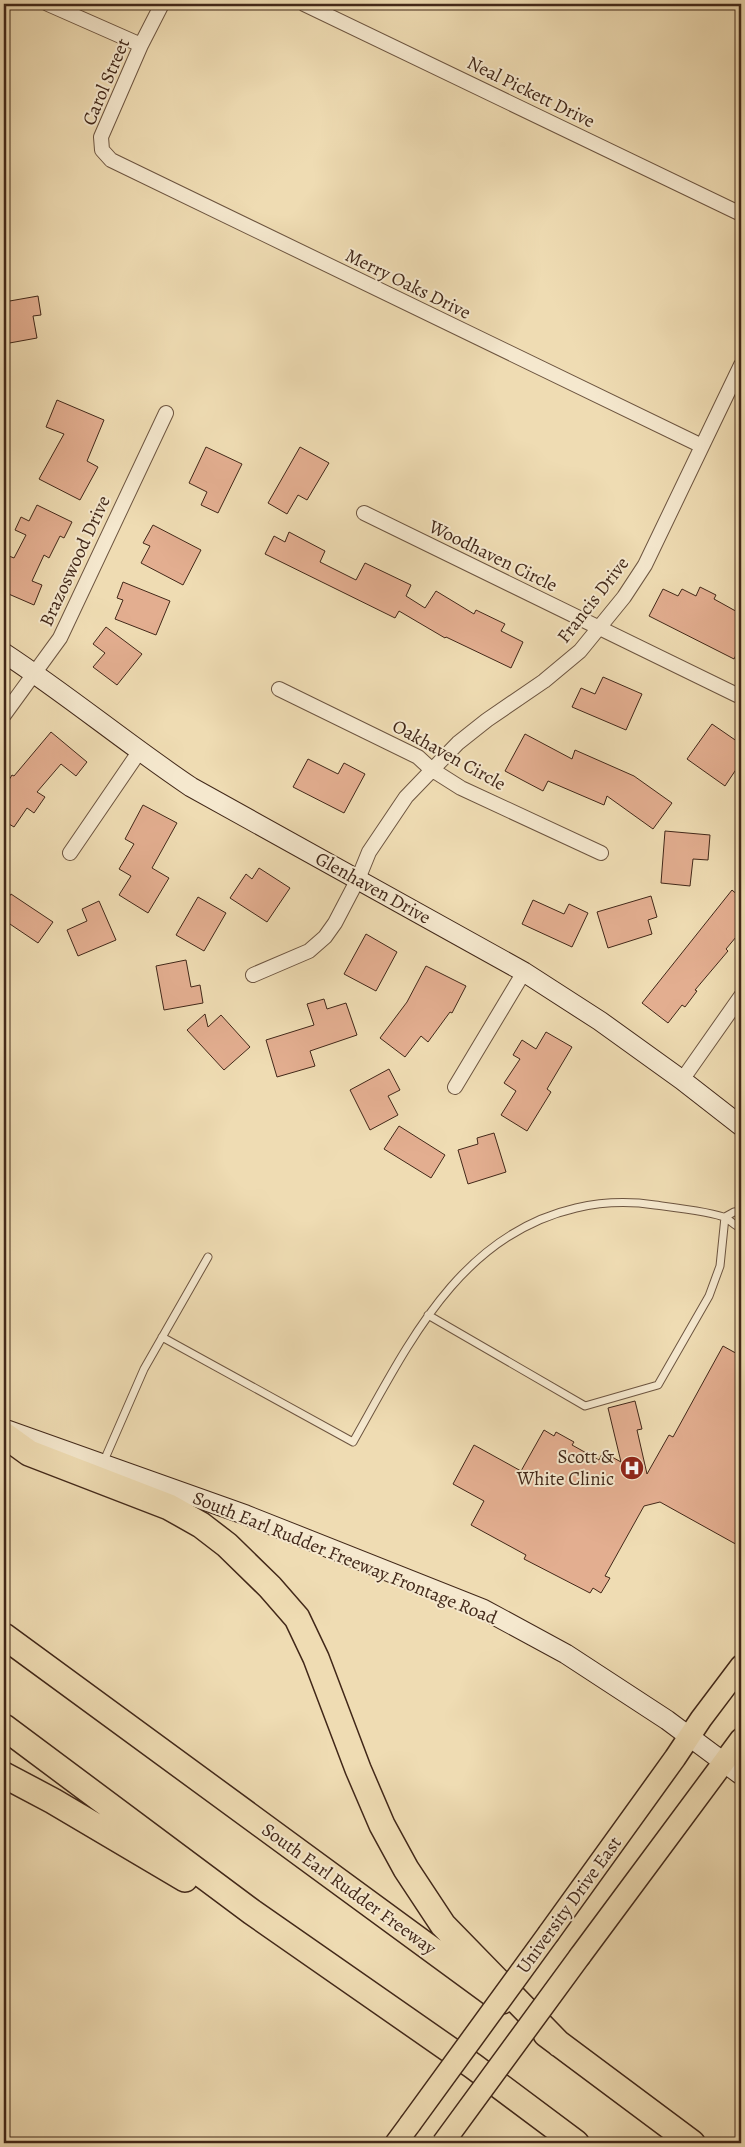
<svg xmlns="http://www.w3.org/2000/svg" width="745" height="2147" font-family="Alegreya,serif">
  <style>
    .building { fill: #e3ae90; stroke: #422819 }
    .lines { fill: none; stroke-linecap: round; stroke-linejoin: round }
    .lane-casing { stroke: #6d5540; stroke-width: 9 }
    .street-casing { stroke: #6d5540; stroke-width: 16 }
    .secondary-casing { stroke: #422819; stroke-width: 21 }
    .primary-casing { stroke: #422819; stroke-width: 24 }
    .highway-casing { stroke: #422819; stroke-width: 28 }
    .lane { stroke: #f5e8ce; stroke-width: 7 }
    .street { stroke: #f5e8ce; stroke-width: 14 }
    .secondary { stroke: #f5e8ce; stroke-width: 19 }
    .primary { stroke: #efdcb3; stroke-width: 21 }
    .highway { stroke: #efdcb3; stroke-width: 25 }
    .primary-bridge-casing { stroke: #422819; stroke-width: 24; stroke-linecap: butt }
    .primary-bridge { stroke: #efdcb3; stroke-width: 21 }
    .labels { text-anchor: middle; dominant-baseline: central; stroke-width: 4; stroke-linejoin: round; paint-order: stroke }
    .street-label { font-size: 19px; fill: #422819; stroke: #f5e8ce }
    .poi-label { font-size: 19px; fill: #422819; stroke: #f5e8ce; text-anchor: end }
  </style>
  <rect width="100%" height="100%" fill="#efdcb3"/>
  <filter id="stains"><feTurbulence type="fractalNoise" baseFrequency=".004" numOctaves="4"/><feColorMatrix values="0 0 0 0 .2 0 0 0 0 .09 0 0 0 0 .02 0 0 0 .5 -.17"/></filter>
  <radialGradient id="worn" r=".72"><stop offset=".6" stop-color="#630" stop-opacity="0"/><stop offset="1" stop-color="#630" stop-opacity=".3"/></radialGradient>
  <!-- building -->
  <path class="building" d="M38 296 41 315 33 316 37 338 4 344V302Z
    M57 400 104 420 87 461 98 467 80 500 39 479 64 434 46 427Z
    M206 447 242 464 218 513 201 505 207 492 189 483Z
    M300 447 329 463 307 500 298 495 287 514 268 503Z
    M37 505 72 522 64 538 60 536 49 558 44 555 32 581 42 585 34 605 4 592V554L14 558 26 535 15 530 21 517 29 521Z
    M153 525 201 550 183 585 141 563 150 546 143 543Z
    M289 532 325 551 320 562 356 580 365 563 411 585 406 596 425 608 436 591 474 614 476 610 505 624 501 631 523 642 511 668 446 637 445 638 399 611 395 618 265 554 274 536 285 542Z
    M123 582 170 601 156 635 115 619 123 600 117 598Z
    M700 587 716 595 714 599 741 614V646L734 659 649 616 663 589 678 596 682 589 696 596Z
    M106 627 142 654 117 685 93 667 105 653 93 644Z
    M603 677 642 694 626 730 572 707 581 688 595 694Z
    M712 724 741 744V762L725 786 687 759Z
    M51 732 87 762 76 776 61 764 37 792 45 797 34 813 27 808 14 827 4 821V788L12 775 14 776Z
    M525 734 572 759 575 750 634 776 672 803 653 829 607 796 604 805 548 781 543 791 505 771Z
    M308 759 338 774 344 763 365 774 344 813 293 787Z
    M143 805 177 823 152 868 169 878 148 913 119 895 131 876 119 869 134 844 125 839Z
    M665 831 710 835 708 860 693 859 690 886 661 883Z
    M259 868 290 888 267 922 230 898 246 874 252 879Z
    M732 890 741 898V931L726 949 728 951 695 990 697 991 685 1007 682 1005 668 1023 642 1003Z
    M11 894 53 922 38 943 4 920V904Z
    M651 896 657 917 648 920 652 934 608 948 597 912Z
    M198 897 226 913 204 951 176 935Z
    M533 900 564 914 569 904 588 913 572 947 522 924Z
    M99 901 116 940 78 956 67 930 87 921 82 909Z
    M366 934 397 952 376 991 344 974Z
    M186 960 191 987 200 985 203 1003 164 1010 156 966Z
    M426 966 466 986 452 1013 450 1012 428 1042 421 1036 405 1057 380 1038 407 1002Z
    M324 999 327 1009 346 1003 357 1035 310 1051 315 1066 277 1077 266 1040 314 1025 307 1004Z
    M205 1014 208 1027 221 1015 250 1047 224 1070 187 1030Z
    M546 1032 572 1047 547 1089 551 1092 527 1131 501 1115 516 1091 504 1083 520 1059 513 1055 522 1040 536 1049Z
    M389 1069 400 1090 388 1096 398 1115 370 1130 350 1090Z
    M399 1126 445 1155 431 1178 384 1149Z
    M494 1133 506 1172 468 1184 458 1150 478 1144 477 1138Z
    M723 1346 741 1356V1547L660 1502 644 1506 605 1576 610 1578 601 1593 593 1588 590 1593 524 1559 526 1555 471 1525 484 1501 453 1484 474 1445 521 1471 544 1430 554 1436 556 1432 574 1442 572 1445 599 1460 603 1452 621 1462 608 1408 635 1401 642 1429 637 1430 647 1474 669 1435 673 1437Z"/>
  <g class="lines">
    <!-- lane casing -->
    <g class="lane-casing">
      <path id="lane" d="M725 1217 734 1212 741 1211
        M428 1315 585 1406 658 1385 709 1296 720 1266 725 1217
        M162 1337 353 1442C407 1347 458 1235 576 1208 602 1202 628 1201 655 1205 670 1207 714 1212 726 1218 731 1221 735 1226 741 1228
        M103 1463 144 1369 208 1257"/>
    </g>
    <!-- street casing -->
    <g class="street-casing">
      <path id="street" d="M48 4 141 45
        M162 4 141 45 101 137 102 150 111 160 702 446
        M304 4 741 214
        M364 513 741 697
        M279 689 418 757 431 769 461 788 601 853
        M4 715 60 638 166 413
        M70 853 139 752
        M253 975 309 951 325 937 335 923 358 879 369 852 406 797 458 743 487 720 544 681 580 651 624 597 645 565 741 365
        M682 1080 741 996
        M455 1087 524 972"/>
    </g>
    <!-- secondary casing -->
    <g class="secondary-casing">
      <path id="secondary" d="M4 653C68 695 127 744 191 787L524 972 600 1021 682 1080 741 1126
        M7 1430 246 1515 483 1609 566 1654 667 1720 741 1775"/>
    </g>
    <!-- primary casing -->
    <g class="primary-casing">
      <path id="primary" d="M549 1933 675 1758 701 1719 741 1666
        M580 1956 741 1739
        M396 2143 410 2124"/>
    </g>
    <!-- highway casing -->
    <g class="highway-casing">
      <path id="highway" d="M4 1435 29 1453 169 1507 201 1525 227 1545 270 1587 297 1618 316 1658 358 1769 382 1825 406 1869 443 1925 559 2044
        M4 1636 502 2001
        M4 1727 252 1912 473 2066 576 2143
        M4 1775 53 1801 185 1879
        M546 2034 692 2143"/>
    </g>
    <!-- lane -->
    <use href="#lane" class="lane"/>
    <!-- street -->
    <use href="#street" class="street"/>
    <!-- secondary -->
    <use href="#secondary" class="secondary"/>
    <!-- primary -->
    <use href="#primary" class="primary"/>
    <!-- highway -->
    <use href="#highway" class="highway"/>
    <!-- primary-bridge casing -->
    <g class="primary-bridge-casing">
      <path id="primary-bridge" d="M410 2124 549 1933
        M443 2143 580 1956"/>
    </g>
    <!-- primary-bridge -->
    <use href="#primary-bridge" class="primary-bridge"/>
  </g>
  <!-- icons -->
  <defs>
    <g id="hospital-disc" transform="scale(1.25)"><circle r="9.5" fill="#8f2418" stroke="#f5e8ce"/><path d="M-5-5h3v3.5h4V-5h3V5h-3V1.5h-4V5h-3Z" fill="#fff"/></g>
  </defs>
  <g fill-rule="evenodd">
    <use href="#hospital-disc" x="632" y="1468"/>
  </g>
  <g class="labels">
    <!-- street labels -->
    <g class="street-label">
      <text transform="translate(106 82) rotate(-67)">Carol Street</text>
      <text transform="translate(531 92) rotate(26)">Neal Pickett Drive</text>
      <text transform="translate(408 284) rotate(26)">Merry Oaks Drive</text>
      <text transform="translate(493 556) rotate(26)">Woodhaven Circle</text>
      <text transform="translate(75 561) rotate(-65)">Brazoswood Drive</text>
      <text transform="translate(593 600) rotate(-52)">Francis Drive</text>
      <text transform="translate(449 755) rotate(29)">Oakhaven Circle</text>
      <text transform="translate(373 888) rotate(29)">Glenhaven Drive</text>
      <text transform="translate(345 1558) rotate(22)">South Earl Rudder Freeway Frontage Road</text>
      <text transform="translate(349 1889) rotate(36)">South Earl Rudder Freeway</text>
      <text transform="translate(569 1905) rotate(-54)">University Drive East</text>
    </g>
    <!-- poi labels -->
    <g class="poi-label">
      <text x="614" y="1457">Scott &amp;<tspan x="614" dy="22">White Clinic</tspan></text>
    </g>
  </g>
  <!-- margin -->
  <rect width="745" height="2147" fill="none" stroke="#efdcb3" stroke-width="20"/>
  <rect x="5" y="5" width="735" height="2137" fill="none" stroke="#422819" stroke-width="2.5"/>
  <rect x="10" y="10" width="725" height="2127" fill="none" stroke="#422819"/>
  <rect width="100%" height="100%" filter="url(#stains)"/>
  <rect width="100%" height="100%" fill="url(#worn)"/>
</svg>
